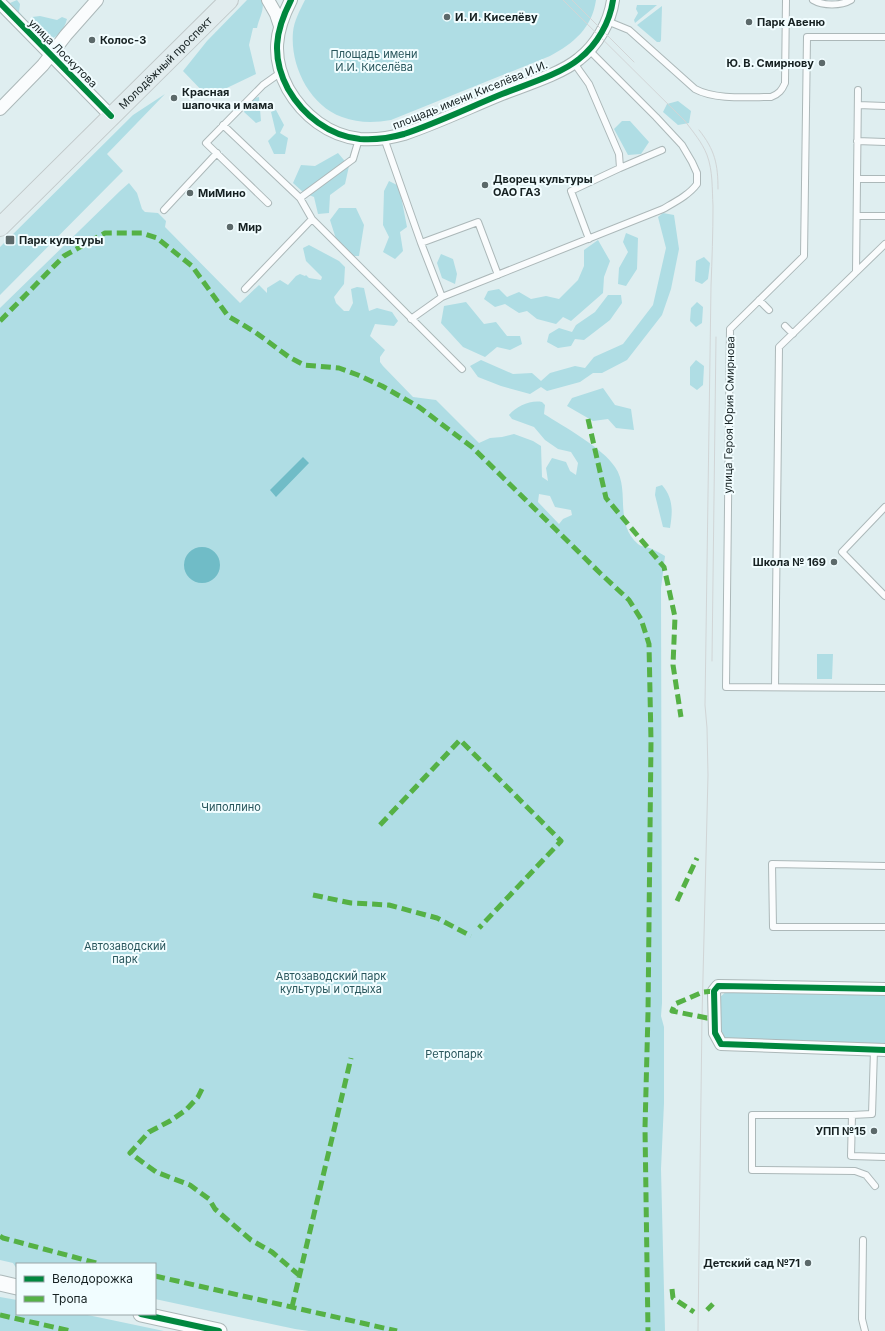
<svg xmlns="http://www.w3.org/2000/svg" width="885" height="1331" font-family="Inter,sans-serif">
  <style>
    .green { fill: #afdde4; fill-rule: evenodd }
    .water { fill: #70bcc7 }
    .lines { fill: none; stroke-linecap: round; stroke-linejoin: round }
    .service-casing { stroke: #acb8b9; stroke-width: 8 }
    .minor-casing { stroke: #acb8b9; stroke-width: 14 }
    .tertiary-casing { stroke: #acb8b9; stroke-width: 17 }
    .primary-casing { stroke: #c1c8c9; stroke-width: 20 }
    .service { stroke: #fafcfd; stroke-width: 6 }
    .minor { stroke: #fafcfd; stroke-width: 12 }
    .tertiary { stroke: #fafcfd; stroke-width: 15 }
    .primary { stroke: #e1ecee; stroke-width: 18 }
    .tram { stroke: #d1d5d6; stroke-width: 1 }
    .quiet { stroke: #55b145; stroke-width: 5; stroke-dasharray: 10 5; stroke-linecap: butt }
    .cycleway-casing { stroke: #f1fdff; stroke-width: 8 }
    .cycleway { stroke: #00873e; stroke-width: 6 }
    .poi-dot { fill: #5c696a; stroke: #f1fdff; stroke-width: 1.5 }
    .labels { text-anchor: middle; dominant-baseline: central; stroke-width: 4; stroke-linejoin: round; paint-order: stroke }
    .poi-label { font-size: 11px; font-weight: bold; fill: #162122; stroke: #f1fdff; text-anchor: start }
    .street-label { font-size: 11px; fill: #162122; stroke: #f1fdff }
    .park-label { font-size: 11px; fill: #29565c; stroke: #f1fdff }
  </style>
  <rect width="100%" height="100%" fill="#dfeef0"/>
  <!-- green -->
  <path class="green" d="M0 0H6L10 3 17 0 20 4 19 12 28 22 33 24 32 17 40 16 57 20 62 17 67 19C64 31 56 38 45 43L24 35 0 12Z
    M247 0H262C265 10 259 18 257 28H253L249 45 256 74 208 97 183 71 207 41Z
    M305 0H596C592 28 574 43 550 56L391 120C374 123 358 123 342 117 309 105 290 65 293 32 294 21 300 10 305 0Z
    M637 5H657L635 23 634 20 638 13 636 9Z
    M662 6 661 40 660 42H657L637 25Z
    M165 94 107 154 123 171 0 295V247L133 115Z
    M259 97 261 121 256 123 244 112 250 99Z
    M678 101 691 111 689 123 678 125 663 112 667 104Z
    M276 110 284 125 280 133 288 138 285 154H274L268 141 276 133 271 112Z
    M622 121H630L649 142 641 154 628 155 614 129Z
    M338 153 349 166 345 184 330 195 329 213 318 214 314 197 304 193 293 183 301 165 315 166Z
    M389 181 399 186 407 227 400 232 403 251 395 259 383 252 389 237 383 225 384 191Z
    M129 183 137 193 142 209 145 212 158 213 166 221 165 227 240 303 259 285 267 293V288L280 280 288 285 296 276 300 274 305 276 306 275 309 278 321 280 322 277 306 261 303 248 309 245 339 261 345 267 344 284 334 297 336 303 344 311H349L353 303 351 289 357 287 364 288 369 311 377 308 392 312 398 321 394 326 375 324 370 336 385 350 380 357V362L383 366 413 397 436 400 479 443 490 438 502 437 514 434 533 441 541 446 542 477 548 481 546 468 552 458 566 462 570 471 576 475 578 463 571 452 558 449 545 440 534 427 512 419 509 415C517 406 530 400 542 402L545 405 544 414C563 426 603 448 615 467 631 490 613 522 638 544 641 547 648 547 652 549 657 551 661 554 665 556L661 588 662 1003 661 1016 664 1027V1103L661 1169 665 1331H309L295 1329 155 1299V1264H17V1269L13 1263 0 1260V308L120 191ZM539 494 550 496 555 507 571 510 572 515 563 519 559 524 538 502Z
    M339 208H356L364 225 359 256H350L336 239 330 220Z
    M663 213 674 215 679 249 671 289 662 315 627 360 602 373H593L580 382 547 391 541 387 530 394 501 386 478 377 470 366 481 360 513 374 532 373 541 381 550 373 575 366 585 368 594 357 623 344 653 305 666 248 658 217Z
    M626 233 638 238 637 269 626 286 618 284 619 268 628 252 623 242Z
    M598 240 610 261 604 277 603 293 571 321 563 317 556 324 537 319 527 311 519 313 505 304 495 307 484 299 488 291 499 289 507 297 519 292 531 299 546 296 559 299 578 280 584 266V250Z
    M441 254 453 259 457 274 455 284 442 278 437 263Z
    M704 257 710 263 708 279 702 284 695 281 696 261Z
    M608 295H621L622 303 610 320 584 340 575 339 571 346 558 348 547 342 549 334 559 328 572 332 576 325 595 312Z
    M466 302 484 324 496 322 507 336H520L522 344 510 350 497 347 485 357 463 347 441 323 444 306Z
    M697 302 703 307 702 323 696 327 690 321 691 308Z
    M696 360 704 366 703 385 697 390 690 385V367Z
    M603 388 615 405 631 409 634 430 616 428 608 419 593 421 567 406 572 398Z
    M662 485C673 498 673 510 670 528L663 527 655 495 656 487Z
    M817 654H833L832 679H817Z
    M729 989 885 992V1044L728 1041 719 1033V998Z
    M0 1297 17 1300V1314H83L164 1331H0Z"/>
  <!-- water -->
  <path class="water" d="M303 457 309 463 276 497 270 490Z
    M184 565a18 18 0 1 1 36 0a18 18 0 1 1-36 0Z"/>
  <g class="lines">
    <!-- service casing -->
    <g class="service-casing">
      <path id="service" d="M813 0C823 6 841 6 851 0
        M607 21 629 30 695 89C715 100 749 97 771 97 779 94 782 90 785 83L786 0
        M885 37H807L804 256 730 329 726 687 885 688
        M574 63 589 84 619 154 620 168 571 191 589 239
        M858 105 885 106
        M223 125 300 198 312 219 462 369
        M384 138 421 243 478 222 498 275
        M857 141 885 142
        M620 168 662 150
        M857 179H885
        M300 198 353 159 359 139
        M268 203 206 143 263 85 280 73
        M164 210 217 153
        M857 216H885
        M421 243 442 297
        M856 272 858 90
        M245 289 312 219
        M759 300 769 310
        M411 319 442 297 663 209C675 202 689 195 697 184V173L692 162 682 145 656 117 589 50
        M785 326 793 334
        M885 507 842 552 885 596
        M775 687 779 347 885 244
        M885 866 772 864 773 927H885
        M874 1050 872 1114 852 1115 851 1156 885 1157
        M852 1115H752V1170L855 1171 866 1175 875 1186
        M863 1240 862 1319 865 1331"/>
    </g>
    <!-- minor casing -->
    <g class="minor-casing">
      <path id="minor" d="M268 0 276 14 280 26
        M291 0C275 31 271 57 288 89 303 115 329 136 360 139 374 140 390 138 404 134 437 123 470 107 502 94 525 85 561 74 579 59 597 45 610 22 613 0
        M0 3 111 116
        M0 109 43 65 66 35 97 0
        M885 989 718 986 714 991 715 1033 721 1044 885 1050"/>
    </g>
    <!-- tertiary casing -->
    <g class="tertiary-casing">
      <path id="tertiary" d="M0 1283 17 1287
        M141 1314 219 1331"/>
    </g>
    <!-- primary casing -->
    <g class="primary-casing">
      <g id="primary">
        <path id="s1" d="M0 227 229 0"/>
      </g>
    </g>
    <!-- service -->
    <use href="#service" class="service"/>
    <!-- minor -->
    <use href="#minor" class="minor"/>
    <!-- tertiary -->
    <use href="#tertiary" class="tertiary"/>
    <!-- primary -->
    <use href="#primary" class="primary"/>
    <!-- tram -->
    <path class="tram" d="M563 0 685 121C693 132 702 142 707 155 713 171 712 189 713 206 713 233 712 260 711 286L705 705 707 728 708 775 702 1017 698 1331
      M572 0 634 62
      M699 130C715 150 718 164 718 189
      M712 661 716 337"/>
    <!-- quiet -->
    <path class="quiet" d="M0 321 64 256 105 233H142L157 238 192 266 228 316 255 332 289 357 304 365 339 368 358 375 382 386 419 407 472 447 600 573 629 600 641 619 649 644 651 741 648 1013 645 1128 648 1331
      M588 419 606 498 664 567 675 617 673 665 681 717
      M380 825 460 740 561 841 479 928
      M313 895 351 903 389 905 437 918 471 936
      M677 901 697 858
      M714 991 703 992 675 1004 672 1011 707 1018 715 1017
      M202 1089 198 1097 186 1110 170 1121 149 1132 130 1153 156 1172 190 1185 209 1199 215 1209 251 1240 272 1252 299 1275
      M0 1236 3 1238 100 1264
      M155 1276 397 1331
      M672 1289 673 1298 694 1312
      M292 1307 351 1058
      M707 1310 713 1304
      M0 1315 71 1331"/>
    <!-- cycleway casing -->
    <g class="cycleway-casing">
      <path id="cycleway" d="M291 0C275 31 271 57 288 89 303 115 329 136 360 139 374 140 390 138 404 134 437 123 470 107 502 94 525 85 561 74 579 59 597 45 610 22 613 0
        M0 3 111 116
        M885 989 718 986 714 991 715 1033 721 1044 885 1050
        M141 1314 219 1331"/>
    </g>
    <!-- cycleway -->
    <use href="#cycleway" class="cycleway"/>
  </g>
  <!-- markers -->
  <g class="poi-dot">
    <circle cx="447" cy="17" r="4"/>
    <circle cx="749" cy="22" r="4"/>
    <circle cx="92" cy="40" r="4"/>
    <circle cx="822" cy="63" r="4"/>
    <circle cx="174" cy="98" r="4"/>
    <circle cx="485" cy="185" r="4"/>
    <circle cx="190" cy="193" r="4"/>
    <circle cx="230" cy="227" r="4"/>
    <rect x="5" y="235" width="10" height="10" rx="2"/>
    <circle cx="834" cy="562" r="4"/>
    <circle cx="874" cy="1131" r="4"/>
    <circle cx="808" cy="1263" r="4"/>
  </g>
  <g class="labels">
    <!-- poi labels -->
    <g class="poi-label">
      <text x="455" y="17">И. И. Киселёву</text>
      <text x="757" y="22">Парк Авеню</text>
      <text x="100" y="40">Колос-3</text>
      <text x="814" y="63" text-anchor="end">Ю. В. Смирнову</text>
      <text x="182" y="92">Красная<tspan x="182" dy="13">шапочка и мама</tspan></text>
      <text x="493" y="179">Дворец культуры<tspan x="493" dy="13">ОАО ГАЗ</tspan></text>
      <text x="198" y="193">МиМино</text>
      <text x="238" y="227">Мир</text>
      <text x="19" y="240">Парк культуры</text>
      <text x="826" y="562" text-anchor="end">Школа № 169</text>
      <text x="866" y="1131" text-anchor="end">УПП №15</text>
      <text x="800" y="1263" text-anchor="end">Детский сад №71</text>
    </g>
    <!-- street labels -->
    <g class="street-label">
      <text transform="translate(63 53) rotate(45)">улица Лоскутова</text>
      <text stroke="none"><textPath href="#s1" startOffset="233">Молодёжный проспект</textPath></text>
      <text transform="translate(470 95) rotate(-22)">площадь имени Киселёва И.И.</text>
      <text transform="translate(729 415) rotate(-89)">улица Героя Юрия Смирнова</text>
    </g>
    <!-- park labels -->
    <g class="park-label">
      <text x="374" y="54">Площадь имени<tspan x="374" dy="13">И.И. Киселёва</tspan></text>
      <text x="231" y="807">Чиполлино</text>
      <text x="125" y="946">Автозаводский<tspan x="125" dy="13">парк</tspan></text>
      <text x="331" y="976">Автозаводский парк<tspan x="331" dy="13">культуры и отдыха</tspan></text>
      <text x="454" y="1054">Ретропарк</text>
    </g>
  </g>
  <!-- legend -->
  <rect x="16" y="1263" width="140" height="52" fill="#f1fdff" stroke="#99a5a7"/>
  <rect x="24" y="1276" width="20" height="6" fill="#00873e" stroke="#99a5a7"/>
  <text x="52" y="1283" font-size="12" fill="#162122">Велодорожка</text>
  <rect x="24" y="1296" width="20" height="6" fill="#55b145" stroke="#99a5a7"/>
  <text x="52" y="1303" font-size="12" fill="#162122">Тропа</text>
</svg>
